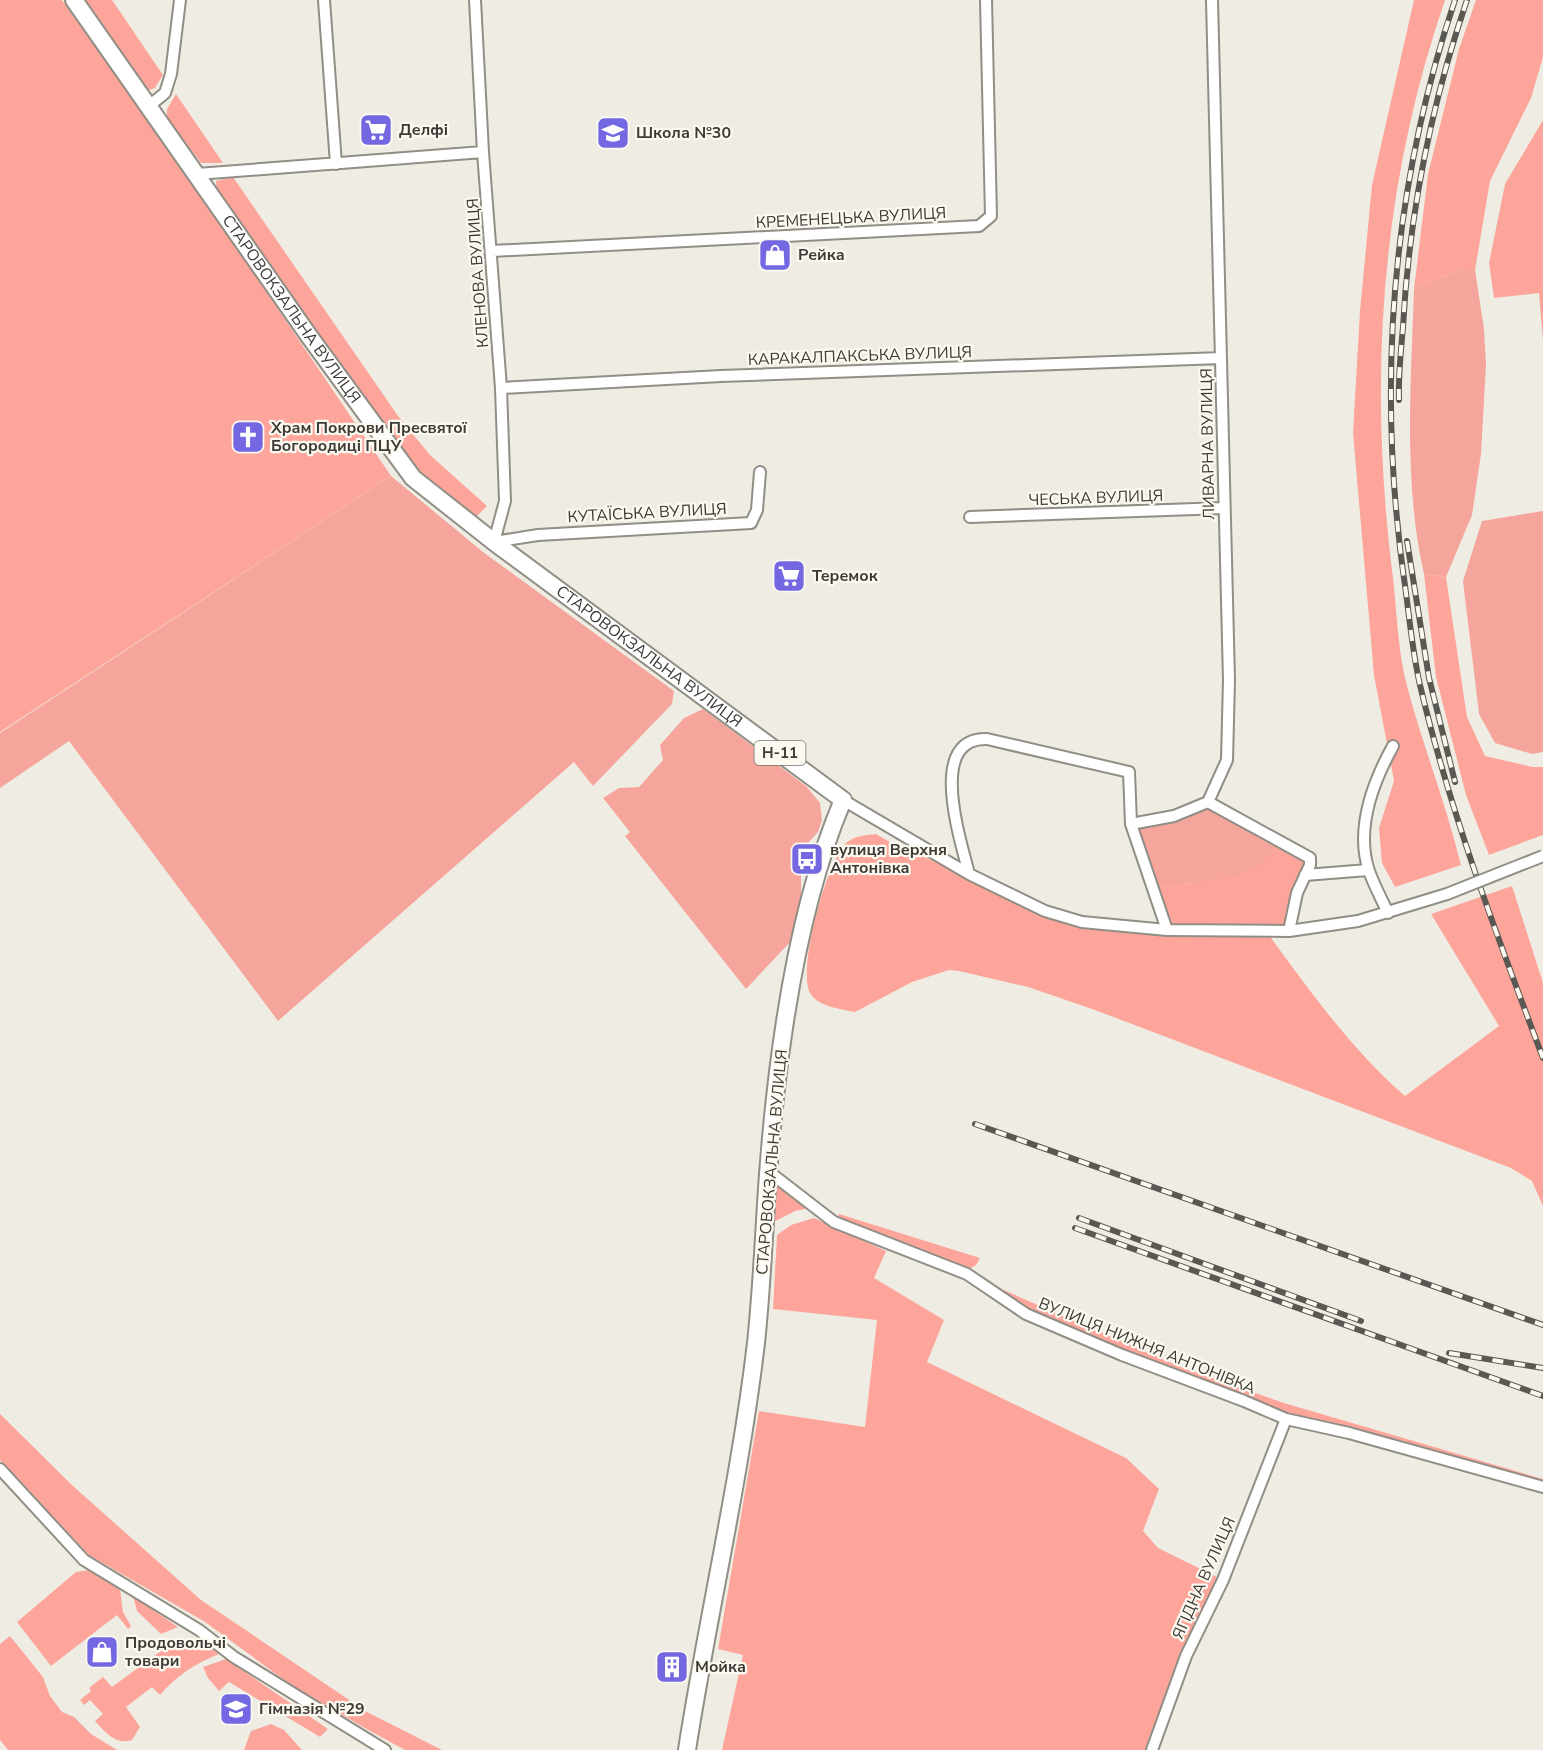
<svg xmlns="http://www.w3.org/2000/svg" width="1543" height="1750" font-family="'Nunito Sans',sans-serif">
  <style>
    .green { fill: #fda59b }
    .forest { fill: #f5a59b }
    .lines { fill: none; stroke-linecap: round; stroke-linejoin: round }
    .minor-casing { stroke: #908e85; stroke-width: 14 }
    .primary-casing { stroke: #908e85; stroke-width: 20 }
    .minor { stroke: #fff; stroke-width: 10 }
    .primary { stroke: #fff; stroke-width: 16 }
    .rail-casing { stroke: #595853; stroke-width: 6 }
    .rail { stroke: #fcfaf0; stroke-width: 4; stroke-dasharray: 11; stroke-linecap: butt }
    .minor-bridge-casing { stroke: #908e85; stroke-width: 14; stroke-linecap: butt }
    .minor-bridge { stroke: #fff; stroke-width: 10 }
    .labels { text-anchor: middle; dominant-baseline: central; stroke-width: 4.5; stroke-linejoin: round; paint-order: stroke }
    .shield { fill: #fcfaf0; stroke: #76746e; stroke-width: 1.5 }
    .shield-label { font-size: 15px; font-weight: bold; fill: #3c3b37 }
    .poi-label { font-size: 16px; font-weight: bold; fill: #3c3b37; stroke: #fcfaf0; text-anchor: start }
    .street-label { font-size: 16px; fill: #3c3b37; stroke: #fcfaf0 }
  </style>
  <rect width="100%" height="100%" fill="#efede3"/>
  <!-- green -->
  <path class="green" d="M0 0H62L217 219 391 476 0 732Z
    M84 0H112L163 75 155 88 149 90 144 87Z
    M1414 0H1445C1380 189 1368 381 1393 578 1397 613 1398 652 1407 686 1423 746 1446 804 1461 865L1395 887 1382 863 1379 828 1394 781 1374 675 1353 433 1360 311 1372 185Z
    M1476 0H1543V57L1531 98 1490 181 1475 270H1460L1414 289 1428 174 1459 49Z
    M176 94 223 163H201L167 118V109Z
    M1543 120V341L1539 293 1494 298 1489 263 1505 184Z
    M233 177 398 416 430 455 487 506 477 516 469 512 408 462 217 193 216 181Z
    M1424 574 1446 577 1467 717 1485 756 1533 767H1543V835L1489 855 1466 795 1436 677Z
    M876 834 897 846 1082 922 1166 930 1152 887 1194 883 1272 835 1310 858 1289 931H1266C1309 990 1350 1048 1405 1096L1499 1026 1431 914 1512 886 1543 983V1206L1532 1181 1511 1168 1095 1010 1028 987 959 971 949 970 912 982 855 1012C841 1009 818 1007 810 993 797 969 827 861 846 843 854 836 866 835 876 834Z
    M768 1171 814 1207 795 1211 764 1227Z
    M839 1214 980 1258 976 1265 968 1270 836 1219Z
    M814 1218 886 1251 874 1278 944 1320 927 1362 1126 1458 1159 1489 1143 1531 1158 1548 1219 1578 1148 1750H722L743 1655 718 1649 759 1411 865 1427 877 1320 773 1309 777 1235 791 1225Z
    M992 1285 1183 1368 1284 1403 1543 1479V1484L1288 1414 1123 1352 1029 1311Z
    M0 1414 73 1486 201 1600 367 1712 442 1750H405L370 1731 291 1685 205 1622 89 1555 0 1460Z
    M90 1570 120 1589 123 1612 131 1626 128 1629 117 1615 51 1666 17 1622 76 1572Z
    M133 1596 178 1627 161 1634 137 1611Z
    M10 1636 43 1677 50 1696 62 1712 74 1717 91 1734 117 1750H8L0 1740V1644Z
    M197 1639 219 1654C196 1663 176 1676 160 1695L152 1687 126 1707 140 1727 132 1740C115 1745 106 1733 95 1721L103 1714 90 1700 84 1705 80 1700 91 1691 89 1688 103 1677 112 1687 165 1648Z
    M226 1659 328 1729 320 1737 229 1682 219 1691 208 1678 203 1667Z
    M271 1724 284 1730 302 1750H244L251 1731Z"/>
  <!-- forest -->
  <path class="forest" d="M1460 270H1475L1484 329 1486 365 1481 454 1472 515 1446 577 1424 574C1403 482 1411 383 1414 289Z
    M391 476 483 552 674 691 672 704 593 786 574 762 278 1021 69 741 0 788V733Z
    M1543 511V752L1532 754 1495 743 1479 714 1463 581 1482 521Z
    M703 709 806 786 820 803 822 820 818 832 808 843 801 866V894L791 941 746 989 625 836 630 832 603 798 619 788 639 787 663 760 660 745 684 718Z
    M1208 802 1272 835 1273 852C1268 857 1262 865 1256 868 1225 882 1186 884 1152 887L1131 824Z"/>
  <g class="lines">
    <!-- minor casing -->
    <g class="minor-casing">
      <path id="minor" d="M324 0 336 164
        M475 0 483 152 501 388 505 501 494 542 538 535 751 523 757 510 760 472
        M149 106 165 93 171 74 180 0
        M197 174 483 152
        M492 251 979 226 991 216 986 0
        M501 388 721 376 1221 358
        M970 517 1224 508
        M843 800 969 874 1045 911 1082 922 1167 930 1289 931 1358 921 1447 894
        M1208 802 1310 858V865L1297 893 1289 931
        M1131 824 1174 816 1208 802 1227 760 1229 680 1212 0
        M969 874C961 841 926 737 987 739L1129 772 1131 824 1167 930
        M1305 875 1368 870
        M1388 913C1382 900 1374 885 1369 871 1355 829 1373 782 1393 746
        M768 1171 834 1222 967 1274 1026 1314 1122 1355 1244 1401 1286 1419 1349 1433 1543 1487
        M0 1469 84 1560 199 1630 234 1657 385 1750
        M1152 1750 1186 1656 1223 1580 1286 1419"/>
    </g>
    <!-- primary casing -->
    <g class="primary-casing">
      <g id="primary">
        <path id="s1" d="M74 0 309 336 413 478 494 542 843 800C796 910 777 1054 768 1174 764 1230 762 1287 756 1343 740 1480 708 1614 687 1750"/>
      </g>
    </g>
    <!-- minor -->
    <use href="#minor" class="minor"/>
    <!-- primary -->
    <use href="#primary" class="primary"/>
    <!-- rail casing -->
    <g class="rail-casing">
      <path id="rail" d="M1455 0C1390 193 1376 392 1406 593 1410 623 1413 655 1420 685 1450 812 1497 936 1543 1058
        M1399 400C1398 376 1401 351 1403 327 1409 216 1431 105 1467 0
        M1407 541 1429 678 1455 782
        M975 1124 1543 1325
        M1079 1218 1361 1321
        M1075 1228 1543 1396
        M1449 1353 1543 1368"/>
    </g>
    <!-- rail -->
    <use href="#rail" class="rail"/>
    <!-- minor-bridge casing -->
    <g class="minor-bridge-casing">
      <path id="minor-bridge" d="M1447 894 1543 856"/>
    </g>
    <!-- minor-bridge -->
    <use href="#minor-bridge" class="minor-bridge"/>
  </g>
  <!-- icons -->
  <defs>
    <g id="supermarket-square" transform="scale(1.725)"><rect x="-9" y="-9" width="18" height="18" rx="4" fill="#7368e2" stroke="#fcfaf0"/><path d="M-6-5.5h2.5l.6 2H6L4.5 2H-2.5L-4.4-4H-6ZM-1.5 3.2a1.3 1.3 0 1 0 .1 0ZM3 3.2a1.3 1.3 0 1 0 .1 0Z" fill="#fff"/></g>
    <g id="school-square" transform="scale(1.725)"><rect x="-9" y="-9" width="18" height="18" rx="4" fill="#7368e2" stroke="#fcfaf0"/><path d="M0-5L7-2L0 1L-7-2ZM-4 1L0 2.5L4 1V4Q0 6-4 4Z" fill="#fff"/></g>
    <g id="shop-square" transform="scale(1.725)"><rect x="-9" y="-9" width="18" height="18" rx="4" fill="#7368e2" stroke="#fcfaf0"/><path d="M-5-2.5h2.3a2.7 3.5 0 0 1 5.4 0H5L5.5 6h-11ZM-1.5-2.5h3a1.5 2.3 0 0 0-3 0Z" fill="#fff"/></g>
    <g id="church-square" transform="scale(1.725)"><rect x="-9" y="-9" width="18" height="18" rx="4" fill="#7368e2" stroke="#fcfaf0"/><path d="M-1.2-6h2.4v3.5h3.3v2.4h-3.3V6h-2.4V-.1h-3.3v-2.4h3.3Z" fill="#fff"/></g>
    <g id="bus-square" transform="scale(1.725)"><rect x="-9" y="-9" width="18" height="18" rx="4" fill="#7368e2" stroke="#fcfaf0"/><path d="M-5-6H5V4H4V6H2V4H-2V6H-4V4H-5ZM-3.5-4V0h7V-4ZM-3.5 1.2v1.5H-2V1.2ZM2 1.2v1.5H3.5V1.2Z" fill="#fff"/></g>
    <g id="building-square" transform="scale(1.725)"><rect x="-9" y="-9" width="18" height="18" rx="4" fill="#7368e2" stroke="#fcfaf0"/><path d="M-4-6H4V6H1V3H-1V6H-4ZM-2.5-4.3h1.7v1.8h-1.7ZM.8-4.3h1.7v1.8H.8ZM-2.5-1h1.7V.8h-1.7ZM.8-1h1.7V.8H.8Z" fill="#fff"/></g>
  </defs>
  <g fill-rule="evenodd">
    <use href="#supermarket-square" x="376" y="130"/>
    <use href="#school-square" x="613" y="133"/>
    <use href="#shop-square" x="775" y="255"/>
    <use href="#church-square" x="248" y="437"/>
    <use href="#supermarket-square" x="789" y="576"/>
    <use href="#bus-square" x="807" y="859"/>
    <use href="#shop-square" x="102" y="1652"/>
    <use href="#building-square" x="672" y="1667"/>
    <use href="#school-square" x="236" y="1709"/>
  </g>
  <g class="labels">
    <!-- shield labels -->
    <rect class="shield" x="754.5" y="741" width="51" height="24" rx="4.5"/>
    <g class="shield-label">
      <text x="780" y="753">Н-11</text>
    </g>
    <!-- poi labels -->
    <g class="poi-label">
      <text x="399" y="130">Делфі</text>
      <text x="636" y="133">Школа №30</text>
      <text x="798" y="255">Рейка</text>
      <text x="271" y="428">Храм Покрови Пресвятої<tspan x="271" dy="18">Богородиці ПЦУ</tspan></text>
      <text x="812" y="576">Теремок</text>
      <text x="830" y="850">вулиця Верхня<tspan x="830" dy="18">Антонівка</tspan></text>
      <text x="125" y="1643">Продовольчі<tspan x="125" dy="18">товари</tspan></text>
      <text x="695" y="1667">Мойка</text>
      <text x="259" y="1709">Гімназія №29</text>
    </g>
    <!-- street labels -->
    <g class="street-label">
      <text transform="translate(851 218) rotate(-3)">КРЕМЕНЕЦЬКА ВУЛИЦЯ</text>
      <text transform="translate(478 273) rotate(-94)">КЛЕНОВА ВУЛИЦЯ</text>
      <text stroke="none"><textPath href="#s1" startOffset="378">СТАРОВОКЗАЛЬНА ВУЛИЦЯ</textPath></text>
      <text transform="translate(860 356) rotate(-2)">КАРАКАЛПАКСЬКА ВУЛИЦЯ</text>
      <text transform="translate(1208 444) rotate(-91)">ЛИВАРНА ВУЛИЦЯ</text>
      <text transform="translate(1096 498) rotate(-2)">ЧЕСЬКА ВУЛИЦЯ</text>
      <text transform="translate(647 513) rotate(-3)">КУТАЇСЬКА ВУЛИЦЯ</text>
      <text stroke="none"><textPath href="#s1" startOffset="882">СТАРОВОКЗАЛЬНА ВУЛИЦЯ</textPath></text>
      <text transform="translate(772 1162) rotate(-85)">СТАРОВОКЗАЛЬНА ВУЛИЦЯ</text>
      <text transform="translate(1147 1346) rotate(22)">ВУЛИЦЯ НИЖНЯ АНТОНІВКА</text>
      <text transform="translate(1204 1578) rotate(-66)">ЯГІДНА ВУЛИЦЯ</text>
    </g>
  </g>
</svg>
